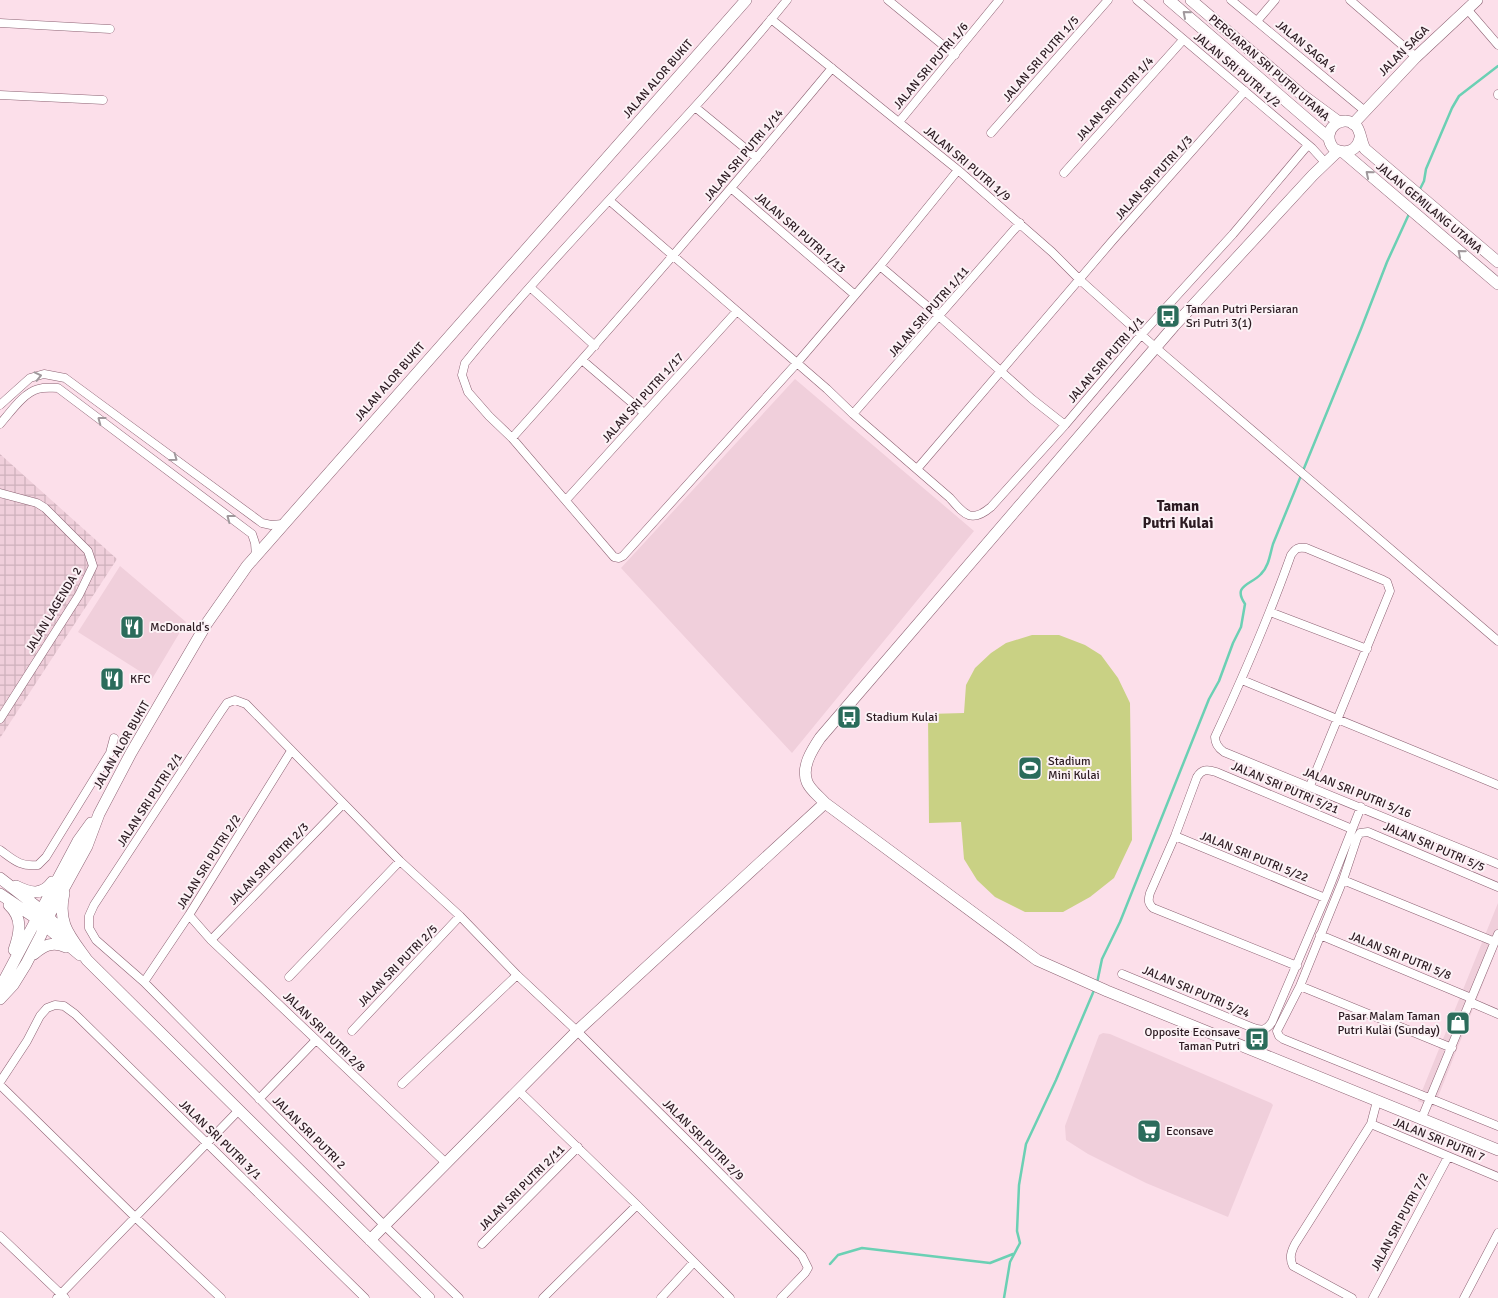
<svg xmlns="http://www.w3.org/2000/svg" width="1498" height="1298" font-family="Signika,sans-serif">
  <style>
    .built { fill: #f0cfdb }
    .industrial { fill: url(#industrial-grid) }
    .garden { fill: #c9d184 }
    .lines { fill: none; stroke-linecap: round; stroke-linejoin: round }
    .stream { stroke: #6bd0b4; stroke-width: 2.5 }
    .street-casing { stroke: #8c6273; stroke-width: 9 }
    .secondary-casing { stroke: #8c6273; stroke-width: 12 }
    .street { stroke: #fff; stroke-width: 8 }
    .secondary { stroke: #fff; stroke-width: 11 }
    .oneway { stroke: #a0989c }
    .labels { text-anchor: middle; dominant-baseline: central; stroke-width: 4; stroke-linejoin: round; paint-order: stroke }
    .street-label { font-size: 12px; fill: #2c1b22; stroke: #fcf2f6 }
    .poi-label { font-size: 12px; fill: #2c1b22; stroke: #fcf2f6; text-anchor: start }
    .quarter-label { font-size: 15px; font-weight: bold; fill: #2c1b22; stroke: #fcf2f6 }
  </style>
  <defs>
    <pattern id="industrial-grid" width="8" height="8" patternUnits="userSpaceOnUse" patternTransform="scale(1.25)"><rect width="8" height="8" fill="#f0cfdb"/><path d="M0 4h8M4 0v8" fill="none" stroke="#ceb1bc"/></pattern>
  </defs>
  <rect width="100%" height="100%" fill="#fcdfea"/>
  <!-- built -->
  <path class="built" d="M795 379 974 531 792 753 621 568Z
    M120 566 186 622 152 679 78 632Z
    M1498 903V946L1434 1107 1418 1101Z
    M1103 1033 1110 1034 1271 1103 1273 1105 1228 1217 1146 1183 1088 1154 1066 1140 1065 1126 1099 1035Z"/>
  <!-- industrial -->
  <path class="industrial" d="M0 454 117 559 0 738Z"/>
  <!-- garden -->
  <path class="garden" d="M1032 635H1059L1085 645 1101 655 1118 678 1130 703 1132 840 1114 878 1090 897 1063 912H1025L995 897 977 880 964 859 961 822 929 823 928 714 964 713 966 685 975 668 991 653 1006 643Z"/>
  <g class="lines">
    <!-- stream -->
    <path class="stream" d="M1419 191 1424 181 1426 169 1452 108 1459 96 1498 66
      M1097 983 1102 959 1120 922 1209 699 1219 681 1233 643 1241 627 1245 604C1232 585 1251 585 1261 574 1269 566 1270 554 1273 544L1361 329 1387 262 1409 214
      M830 1264 838 1255 862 1248 990 1263 1013 1254
      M1004 1298 1010 1262 1020 1243 1017 1231 1019 1185 1026 1144 1056 1080 1095 988"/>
    <!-- street casing -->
    <g class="street-casing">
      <path id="street" d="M787 0C685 126 567 238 465 363L462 375 468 392 489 416 512 438 614 557 619 558 623 556 797 363 880 266 958 170
        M888 0 955 55
        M1137 0 1312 148 1322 159
        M1231 0 1365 111
        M1350 0 1416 57
        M1467 9 1498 45
        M771 19 958 170 1052 252 1079 279 1155 347 1498 641
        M1257 21 1275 0
        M0 23 110 29
        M1498 94V95
        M0 95 103 100
        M695 107 757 158
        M899 122 999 0
        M991 133 1108 0
        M1064 173 1183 40
        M731 188 855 295
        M610 201 827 389 853 414 950 498C964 514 971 524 991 507L1065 425 1141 335 1233 234 1308 145
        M880 266 940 317 1032 399 1065 425
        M530 287 595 346
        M582 360 644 413
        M0 405 30 378 44 374 65 378 262 523 271 525 283 524
        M853 414 1020 223
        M0 424C10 413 23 393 38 389 45 387 51 388 58 388L252 534 255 543 256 556
        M512 438C621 317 728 193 832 68
        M917 469 1113 240 1245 91
        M0 493 37 503 45 508 88 551 93 566 79 595 0 719
        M566 500 737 311
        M1270 612 1367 649
        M1242 680 1498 785
        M1310 786 1390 591 1387 582 1383 580 1306 548C1298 547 1296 548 1291 555 1269 617 1243 677 1215 737 1215 744 1218 748 1224 752L1498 864
        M1175 836 1325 898
        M0 850C14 860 20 867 38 865L46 857 110 753 114 738
        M1343 880 1495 942
        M1498 887 1375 835 1368 832 1360 833 1357 838 1343 880 1300 986 1277 1031 1279 1036 1283 1039 1498 1126
        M189 915 211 940 446 1163
        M1320 935 1471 998
        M211 940 343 804
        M1297 966 1153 908C1148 903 1148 900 1150 893L1175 836 1197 777C1202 769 1207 769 1216 772L1352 829
        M1122 974 1251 1027C1261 1031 1266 1031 1272 1022L1325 898 1361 807
        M289 977 400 861
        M144 982 189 915 291 751
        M1300 986 1452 1048
        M1470 1002 1498 1014
        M352 1031 460 916
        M0 1082 27 1041 40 1016 47 1008 55 1005 64 1006 75 1014 365 1298
        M402 1084 517 975
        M0 1085 135 1217 221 1298
        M518 1090 637 1205 730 1298
        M259 1099 316 1040
        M1421 1120 1498 934
        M1371 1124 1498 1177
        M0 1236 65 1298
        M482 1244 578 1147
        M57 1298 239 1110
        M459 1298 385 1226 144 982 96 940 89 928V916L94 905 220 713 227 703 235 700 246 704 400 861 460 916 517 975 577 1031 693 1146 802 1256 808 1268 805 1273 781 1298
        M543 1298 637 1205
        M661 1298 694 1262
        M1352 1298 1293 1266C1289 1258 1291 1252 1295 1244L1371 1124 1377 1101
        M1373 1298 1448 1157
        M1464 1298 1498 1233"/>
    </g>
    <!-- secondary casing -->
    <g class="secondary-casing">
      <path id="secondary" d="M1169 0 1329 138
        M1191 0 1301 94 1339 122
        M1353 124 1416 57 1477 0
        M1360 138C1357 151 1346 155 1334 149 1318 130 1344 111 1357 127 1361 133 1361 142 1365 149L1498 262
        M1338 151 1313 175 1174 326 820 738C812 750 801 767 807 782 810 790 820 797 825 803L1037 960 1107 991 1498 1150
        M1343 152 1498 284
        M0 878 41 910 67 936
        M16 886C30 893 42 896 52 882
        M64 893C57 924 70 936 87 960L429 1298
        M0 894 37 919 80 955
        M9 905C23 918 20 933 14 950
        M34 954C44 945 53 941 66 947
        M0 988 78 841 91 823
        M0 999 13 985 26 964 41 935 48 917 87 846 99 814 131 753 207 623 247 566 746 0
        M370 1240 577 1031 825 803"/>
    </g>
    <!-- street -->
    <use href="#street" class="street"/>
    <!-- secondary -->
    <use href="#secondary" class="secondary"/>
  </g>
  <!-- one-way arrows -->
  <defs><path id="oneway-chevron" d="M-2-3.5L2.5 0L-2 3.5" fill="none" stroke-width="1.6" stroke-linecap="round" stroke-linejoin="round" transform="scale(1.25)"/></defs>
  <g class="oneway">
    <use href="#oneway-chevron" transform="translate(1186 14) rotate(-139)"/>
    <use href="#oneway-chevron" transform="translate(1369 174) rotate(-140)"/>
    <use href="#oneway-chevron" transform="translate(1461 253) rotate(-140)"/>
    <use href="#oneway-chevron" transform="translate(38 376) rotate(-13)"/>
    <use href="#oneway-chevron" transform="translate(101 420) rotate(-143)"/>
    <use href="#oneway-chevron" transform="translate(174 458) rotate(36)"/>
    <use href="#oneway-chevron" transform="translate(230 518) rotate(-143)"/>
  </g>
  <!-- icons -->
  <defs>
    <g id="bus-square" transform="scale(1.25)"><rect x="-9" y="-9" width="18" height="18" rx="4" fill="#2b6c5b" stroke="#fcf2f6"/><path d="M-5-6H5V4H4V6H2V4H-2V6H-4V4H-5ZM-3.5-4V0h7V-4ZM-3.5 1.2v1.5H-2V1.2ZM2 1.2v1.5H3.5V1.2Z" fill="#fff"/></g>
    <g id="restaurant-square" transform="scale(1.25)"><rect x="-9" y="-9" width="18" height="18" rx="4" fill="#2b6c5b" stroke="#fcf2f6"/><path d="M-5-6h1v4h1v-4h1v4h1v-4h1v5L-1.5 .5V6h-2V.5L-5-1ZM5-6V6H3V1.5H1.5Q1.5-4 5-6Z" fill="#fff"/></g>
    <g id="stadium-square" transform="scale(1.25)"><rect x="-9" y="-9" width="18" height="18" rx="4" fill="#2b6c5b" stroke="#fcf2f6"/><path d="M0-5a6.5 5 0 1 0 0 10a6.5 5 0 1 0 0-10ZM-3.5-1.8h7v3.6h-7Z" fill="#fff"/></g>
    <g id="shop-square" transform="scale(1.25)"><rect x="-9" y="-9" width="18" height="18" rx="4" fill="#2b6c5b" stroke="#fcf2f6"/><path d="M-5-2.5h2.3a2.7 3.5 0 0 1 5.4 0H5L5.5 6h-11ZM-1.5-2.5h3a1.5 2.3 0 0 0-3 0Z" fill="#fff"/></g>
    <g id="supermarket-square" transform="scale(1.25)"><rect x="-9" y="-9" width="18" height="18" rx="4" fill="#2b6c5b" stroke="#fcf2f6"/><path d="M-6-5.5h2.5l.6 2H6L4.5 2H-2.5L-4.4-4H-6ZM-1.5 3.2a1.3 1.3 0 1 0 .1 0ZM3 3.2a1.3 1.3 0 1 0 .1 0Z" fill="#fff"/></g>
  </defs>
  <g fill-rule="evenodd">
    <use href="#bus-square" x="1168" y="316"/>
    <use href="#restaurant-square" x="132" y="627"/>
    <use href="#restaurant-square" x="112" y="679"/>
    <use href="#bus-square" x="849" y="717"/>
    <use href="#stadium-square" x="1030" y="768"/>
    <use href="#shop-square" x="1458" y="1023"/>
    <use href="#bus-square" x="1257" y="1039"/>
    <use href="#supermarket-square" x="1149" y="1131"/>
  </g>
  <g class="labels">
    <!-- street labels -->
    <g class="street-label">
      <text transform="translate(1306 47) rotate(40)">JALAN SAGA 4</text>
      <text transform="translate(1404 51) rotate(-45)">JALAN SAGA</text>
      <text transform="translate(1041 59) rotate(-49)">JALAN SRI PUTRI 1/5</text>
      <text transform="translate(931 66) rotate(-50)">JALAN SRI PUTRI 1/6</text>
      <text transform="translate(1269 68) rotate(41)">PERSIARAN SRI PUTRI UTAMA</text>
      <text transform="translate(1237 70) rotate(40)">JALAN SRI PUTRI 1/2</text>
      <text transform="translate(658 79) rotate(-49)">JALAN ALOR BUKIT</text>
      <text transform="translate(1115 99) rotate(-48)">JALAN SRI PUTRI 1/4</text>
      <text transform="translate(744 155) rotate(-50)">JALAN SRI PUTRI 1/14</text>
      <text transform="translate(967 164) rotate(40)">JALAN SRI PUTRI 1/9</text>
      <text transform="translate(1154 178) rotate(-48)">JALAN SRI PUTRI 1/3</text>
      <text transform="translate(1429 208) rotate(40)">JALAN GEMILANG UTAMA</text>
      <text transform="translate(800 233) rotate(41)">JALAN SRI PUTRI 1/13</text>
      <text transform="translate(929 312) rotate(-49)">JALAN SRI PUTRI 1/11</text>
      <text transform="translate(1106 360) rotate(-49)">JALAN SRI PUTRI 1/1</text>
      <text transform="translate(390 382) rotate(-49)">JALAN ALOR BUKIT</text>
      <text transform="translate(643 398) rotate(-48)">JALAN SRI PUTRI 1/17</text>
      <text transform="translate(54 610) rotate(-59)">JALAN LAGENDA 2</text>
      <text transform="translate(122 745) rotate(-60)">JALAN ALOR BUKIT</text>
      <text transform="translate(1285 788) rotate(23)">JALAN SRI PUTRI 5/21</text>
      <text transform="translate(1357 793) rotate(22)">JALAN SRI PUTRI 5/16</text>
      <text transform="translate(150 800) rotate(-57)">JALAN SRI PUTRI 2/1</text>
      <text transform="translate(1434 847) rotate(23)">JALAN SRI PUTRI 5/5</text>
      <text transform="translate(1254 857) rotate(22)">JALAN SRI PUTRI 5/22</text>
      <text transform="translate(209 862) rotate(-58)">JALAN SRI PUTRI 2/2</text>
      <text transform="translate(269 864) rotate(-46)">JALAN SRI PUTRI 2/3</text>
      <text transform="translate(1400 956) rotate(22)">JALAN SRI PUTRI 5/8</text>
      <text transform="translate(398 966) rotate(-46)">JALAN SRI PUTRI 2/5</text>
      <text transform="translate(1196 992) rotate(23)">JALAN SRI PUTRI 5/24</text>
      <text transform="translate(324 1032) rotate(44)">JALAN SRI PUTRI 2/8</text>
      <text transform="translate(309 1133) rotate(45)">JALAN SRI PUTRI 2</text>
      <text transform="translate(220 1140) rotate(44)">JALAN SRI PUTRI 3/1</text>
      <text transform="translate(703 1140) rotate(45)">JALAN SRI PUTRI 2/9</text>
      <text transform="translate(1439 1140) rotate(22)">JALAN SRI PUTRI 7</text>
      <text transform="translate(522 1188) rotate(-45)">JALAN SRI PUTRI 2/11</text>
      <text transform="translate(1400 1222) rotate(-62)">JALAN SRI PUTRI 7/2</text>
    </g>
    <!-- poi labels -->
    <g class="poi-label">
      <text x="1186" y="309">Taman Putri Persiaran<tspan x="1186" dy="14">Sri Putri 3(1)</tspan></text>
      <text x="150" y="627">McDonald's</text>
      <text x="130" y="679">KFC</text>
      <text x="866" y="717">Stadium Kulai</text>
      <text x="1048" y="761">Stadium<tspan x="1048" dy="14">Mini Kulai</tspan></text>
      <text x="1440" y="1016" text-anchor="end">Pasar Malam Taman<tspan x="1440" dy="14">Putri Kulai (Sunday)</tspan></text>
      <text x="1240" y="1032" text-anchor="end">Opposite Econsave<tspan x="1240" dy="14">Taman Putri</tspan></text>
      <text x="1166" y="1131">Econsave</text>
    </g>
    <!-- quarter labels -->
    <g class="quarter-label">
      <text x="1178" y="506">Taman<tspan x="1178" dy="17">Putri Kulai</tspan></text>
    </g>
  </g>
</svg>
